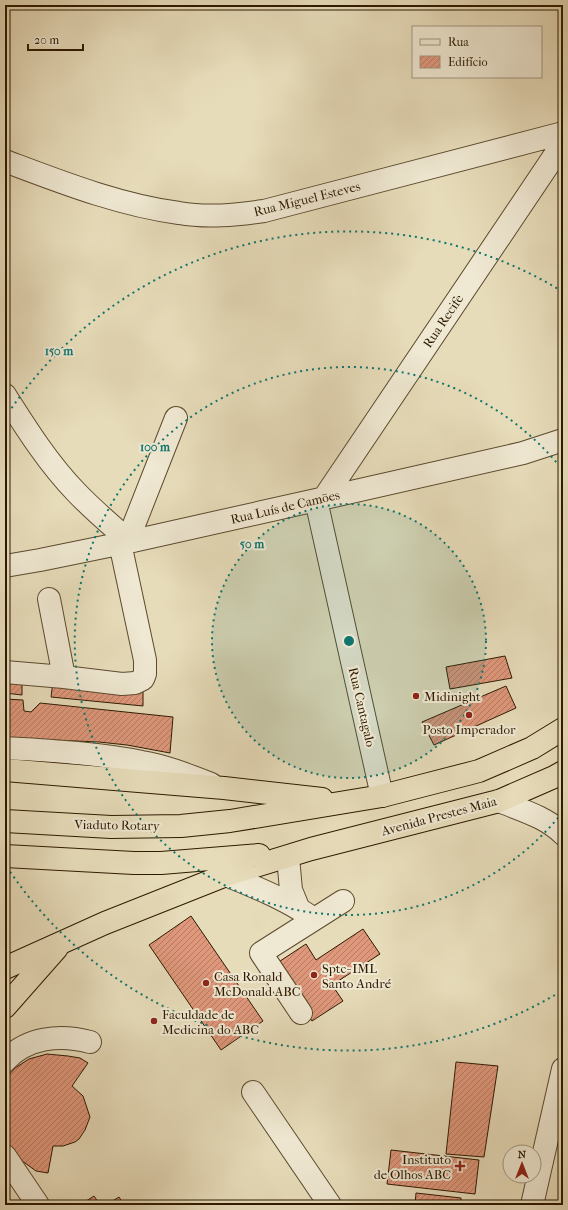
<svg xmlns="http://www.w3.org/2000/svg" width="568" height="1210" font-family="'IM FELL French Canon',serif">
  <style>
    .building { fill: url(#building-hatch); stroke: #2d1900 }
    .lines { fill: none; stroke-linecap: round; stroke-linejoin: round }
    .minor-casing { stroke: #5c4a2e; stroke-width: 24 }
    .highway-casing { stroke: #2d1900; stroke-width: 24 }
    .minor { stroke: #efe8d2; stroke-width: 22 }
    .highway { stroke: #e7dcba; stroke-width: 22 }
    .ring { fill: none; stroke: #0f766e; stroke-width: 2; stroke-dasharray: 2 4 }
    .poi-dot { fill: #8f2418; stroke: #efe8d2; stroke-width: 1.5 }
    .labels { text-anchor: middle; dominant-baseline: central; stroke-width: 4; stroke-linejoin: round; paint-order: stroke }
    .street-label { font-size: 13px; fill: #2d1900; stroke: #efe8d2 }
    .poi-label { font-size: 13px; fill: #2d1900; stroke: #efe8d2; text-anchor: start }
    .centre { fill: #0f766e; stroke: #efe8d2; stroke-width: 2 }
    .ring-label { font-size: 12px; text-anchor: middle; font-weight: bold; fill: #0f766e; stroke: #efe8d2; stroke-width: 4; stroke-linejoin: round; paint-order: stroke }
  </style>
  <defs>
    <pattern id="building-hatch" width="6" height="6" patternUnits="userSpaceOnUse"><rect width="6" height="6" fill="#e0987c"/><path d="M-1 1l2-2M0 6l6-6M5 7l2-2" fill="none" stroke="#b67b63"/></pattern>
  </defs>
  <rect width="100%" height="100%" fill="#e7dcba"/>
  <filter id="stains"><feTurbulence type="fractalNoise" baseFrequency=".005" numOctaves="4"/><feColorMatrix values="0 0 0 0 .2 0 0 0 0 .09 0 0 0 0 .02 0 0 0 .5 -.17"/></filter>
  <radialGradient id="worn" r=".72"><stop offset=".6" stop-color="#630" stop-opacity="0"/><stop offset="1" stop-color="#630" stop-opacity=".3"/></radialGradient>
  <!-- building -->
  <path class="building" d="M505 656 512 678 450 689 446 667Z
    M5 676 22 678V695L5 693Z
    M53 681 143 690V706L51 697Z
    M506 686 516 708 434 745 422 722Z
    M5 699 23 700 24 711 31 712 40 703 173 717 170 753 127 745 99 742 5 738Z
    M191 916 263 1021 221 1050 149 945Z
    M363 929 380 954 332 985 343 1001 312 1021 274 965 306 944 316 960Z
    M47 1054 68 1056 80 1058 88 1063 72 1086 83 1096 90 1117 85 1130 79 1139 75 1142 63 1146H53L48 1173 36 1171 25 1163 15 1156 5 1142 6 1078 15 1068 29 1059Z
    M456 1062 498 1066 484 1157 446 1154Z
    M391 1150 479 1160 475 1194 387 1184Z
    M416 1193 461 1198V1205H415Z
    M94 1196 100 1205H80Z
    M119 1197 124 1205H106Z"/>
  <g class="lines">
    <!-- minor casing -->
    <g class="minor-casing">
      <path id="minor" d="M5 161C61 182 119 205 179 213 207 218 236 215 264 211L563 133
        M5 395C26 428 48 463 76 492 92 509 110 524 128 540L133 541
        M324 498 563 143
        M316 500 382 796
        M128 540 176 418
        M5 566 40 560 133 541 316 500 523 453 563 440
        M49 599 64 677
        M5 672 64 677 122 684 135 683 143 679 145 674V660L120 543
        M5 748C51 751 97 753 142 762 166 766 188 775 211 784
        M499 801C521 810 546 817 563 834
        M288 857 291 890 298 907
        M226 875C257 888 286 899 314 919
        M301 1013 261 953 343 901
        M5 1061C27 1037 60 1034 90 1042
        M253 1092 330 1205
        M5 1156 38 1205
        M532 1205 563 1069"/>
    </g>
    <!-- highway casing -->
    <g class="highway-casing">
      <path id="highway" d="M5 770 224 788 322 799
        M5 821 111 827 181 826 230 821 382 796 479 771 532 748 563 729
        M5 856 134 863H161L259 855
        M5 968 105 923 226 875 311 849 499 801 554 777 563 772
        M5 1007 57 948"/>
    </g>
    <!-- minor -->
    <use href="#minor" class="minor"/>
    <!-- highway -->
    <use href="#highway" class="highway"/>
  </g>
  <!-- distance rings -->
  <circle cx="349" cy="641" r="137" fill="#0f766e" fill-opacity=".12"/>
  <g class="ring">
    <circle cx="349" cy="641" r="137"/>
    <path d="M562 813A274 274 0 1 1 562 469"/>
    <path d="M560 992A410 410 0 0 1 5 864M5 418A410 410 0 0 1 560 290"/>
  </g>
  <!-- markers -->
  <g class="poi-dot">
    <circle cx="416" cy="696" r="4"/>
    <circle cx="469" cy="715" r="4"/>
    <circle cx="314" cy="975" r="4"/>
    <circle cx="206" cy="983" r="4"/>
    <circle cx="154" cy="1021" r="4"/>
    <path d="M458 1160h4v4h4v4h-4v4h-4v-4h-4v-4h4z"/>
  </g>
  <g class="labels">
    <!-- street labels -->
    <g class="street-label">
      <text transform="translate(307 199) rotate(-14)">Rua Miguel Esteves</text>
      <text transform="translate(443 321) rotate(-56)">Rua Recife</text>
      <text transform="translate(285 507) rotate(-13)">Rua Luís de Camões</text>
      <text transform="translate(362 707) rotate(77)">Rua Cantagalo</text>
      <text transform="translate(439 816) rotate(-15)">Avenida Prestes Maia</text>
      <text transform="translate(117 825) rotate(1)">Viaduto Rotary</text>
    </g>
    <!-- poi labels -->
    <g class="poi-label">
      <text x="424" y="696">Midinight</text>
      <text x="469" y="729" text-anchor="middle">Posto Imperador</text>
      <text x="322" y="968">Sptc- IML<tspan x="322" dy="15">Santo André</tspan></text>
      <text x="214" y="976">Casa Ronald<tspan x="214" dy="15">McDonald ABC</tspan></text>
      <text x="162" y="1014">Faculdade de<tspan x="162" dy="15">Medicina do ABC</tspan></text>
      <text x="451" y="1159" text-anchor="end">Instituto<tspan x="451" dy="15">de Olhos ABC</tspan></text>
    </g>
  </g>
  <circle cx="349" cy="641" r="6" class="centre"/>
  <g class="ring-label">
    <text x="59" y="355">150 m</text>
    <text x="155" y="451">100 m</text>
    <text x="252" y="548">50 m</text>
  </g>
  <!-- margin -->
  <rect width="568" height="1210" fill="none" stroke="#e7dcba" stroke-width="20"/>
  <rect x="6" y="6" width="556" height="1198" fill="none" stroke="#2d1900" stroke-width="2"/>
  <rect x="10" y="10" width="548" height="1190" fill="none" stroke="#2d1900"/>
  <!-- legend -->
  <rect x="412" y="26" width="130" height="52" fill="#efe8d2" stroke="#a1957e"/>
  <rect x="420" y="39" width="20" height="6" fill="#efe8d2" stroke="#a1957e"/>
  <text x="448" y="46" font-size="12" fill="#2d1900">Rua</text>
  <rect x="420" y="56" width="20" height="12" fill="url(#building-hatch)" stroke="#a1957e"/>
  <text x="448" y="66" font-size="12" fill="#2d1900">Edifício</text>
  <!-- north arrow -->
  <g transform="translate(522 1164)"><circle r="19" fill="#efe8d2" stroke="#a1957e"/>
  <path d="M0-3L7 15L0 10L-7 15Z" fill="#8f2418"/>
  <text y="-6" font-size="11" font-weight="bold" text-anchor="middle" fill="#2d1900">N</text>
  </g>
  <!-- scale -->
  <path d="M28 44v6h55v-6" fill="none" stroke="#2d1900" stroke-width="2"/>
  <text x="34" y="44" font-size="12" fill="#2d1900" stroke="#efe8d2" stroke-width="3" paint-order="stroke">20 m</text>
  <rect width="100%" height="100%" filter="url(#stains)"/>
  <rect width="100%" height="100%" fill="url(#worn)"/>
</svg>
